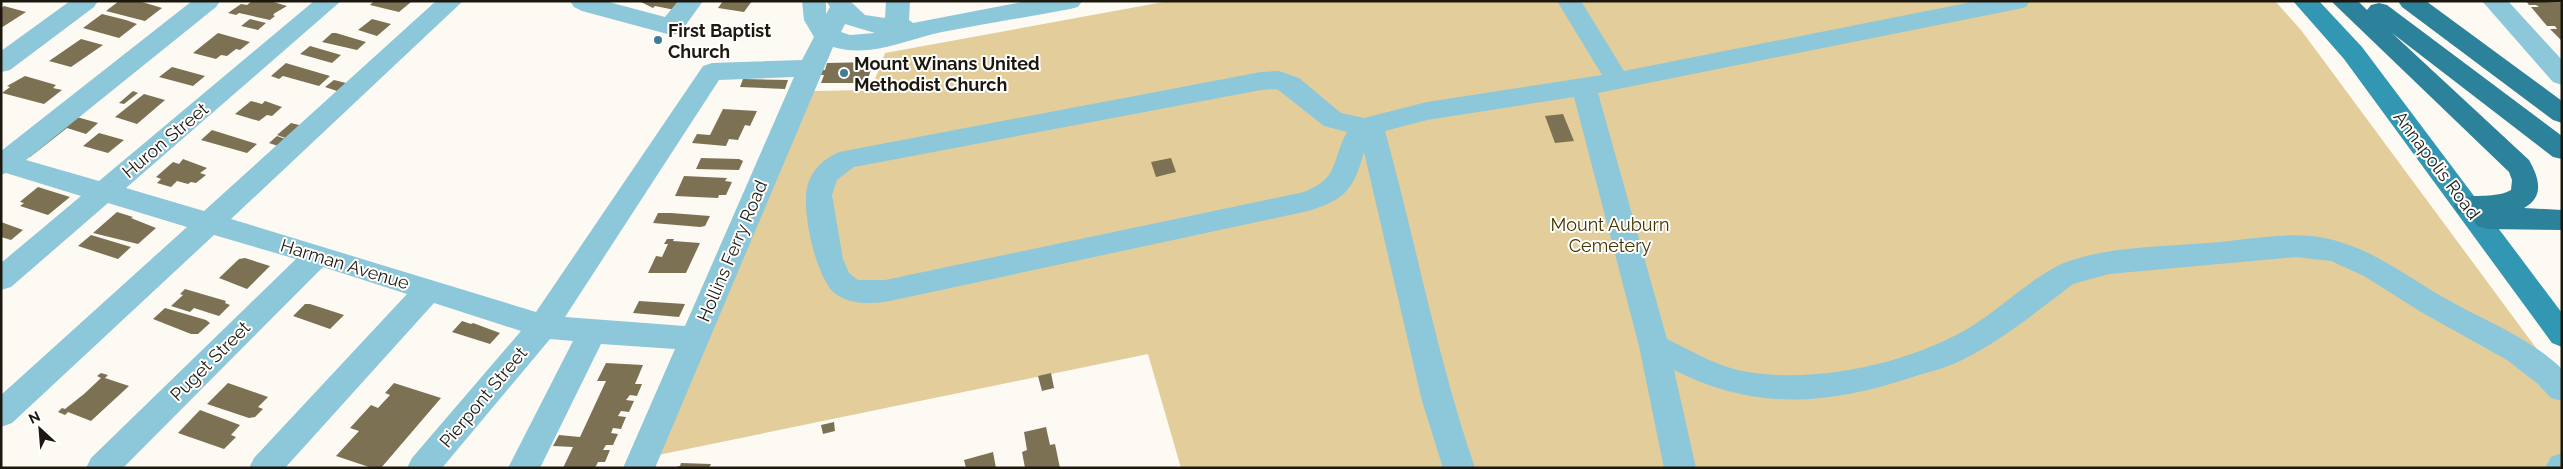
<svg xmlns="http://www.w3.org/2000/svg" width="2563" height="469" font-family="Raleway,sans-serif">
  <style>
    .green { fill: #e3cd9a }
    .building { fill: #7d7154 }
    .lines { fill: none; stroke-linecap: round; stroke-linejoin: round }
    .minor { fill: #8dc7da; fill-rule: evenodd }
    .major { fill: #3197b2; fill-rule: evenodd }
    .highway { fill: #2c829a; fill-rule: evenodd }
    .poi-dot { fill: #3d7e91; stroke: #fff; stroke-width: 2 }
    .labels { text-anchor: middle; dominant-baseline: central; stroke-width: 4; stroke-linejoin: round; paint-order: stroke }
    .poi-label { font-size: 18px; font-weight: bold; fill: #1d180d; stroke: #fff; text-anchor: start }
    .street-label { font-size: 18px; fill: #1d180d; stroke: #fff }
    .park-label { font-size: 18px; fill: #453300; stroke: #fff }
  </style>
  <rect width="100%" height="100%" fill="#fdfaf4"/>
  <!-- green -->
  <path class="green" d="M1169 1H2275L2301 30 2562 383V468H1181L1148 354 658 455 812 91 871 90 885 53Z"/>
  <!-- building -->
  <path class="building" d="M119 1H139L162 8 145 21 106 11Z
    M252 1H270L287 6 275 13 273 15 275 16 270 20 239 13 236 15 228 13 241 4 247 5Z
    M374 1H408L411 2 399 12 370 5Z
    M639 1H683L675 10 655 6 653 8Z
    M723 1H752L744 12 718 8Z
    M2526 1 2562 3V41L2550 29H2557L2555 26H2547L2531 7H2539L2536 5H2529Z
    M4 6 26 12 1 28V8Z
    M102 14 126 20 137 24 119 38 83 28Z
    M250 19 266 23 258 30 241 26Z
    M372 19 391 24 377 36 358 30Z
    M218 33 250 42 240 50 236 49 227 56 221 55 216 59 193 53Z
    M332 33H336L366 42 357 50 322 42Z
    M81 39 103 45 71 67 49 61Z
    M310 46 341 55 332 63 300 54Z
    M873 62 867 83H821L824 75H817L819 70H825L827 63Z
    M286 63 289 64 330 76 319 86 283 76 279 79 271 76Z
    M172 67 205 76 193 86 159 77Z
    M25 76 56 85 53 88 62 90 44 104 2 93 10 87 7 86Z
    M743 79 788 80 785 89 740 87Z
    M334 80 346 83 337 91 325 87Z
    M133 91 138 93 124 104 119 103Z
    M144 94 165 100 137 124 115 117Z
    M251 101 262 104 265 101 282 107 272 116 267 115 259 121 235 114Z
    M723 109 757 111 750 126 745 125 738 140 729 139 726 146 692 143 697 134 710 135Z
    M1563 114 1574 141 1555 143 1545 116Z
    M70 115 98 123 86 134 67 128 30 157 22 154Z
    M291 123 307 127 291 140 277 135Z
    M212 130 257 144 247 153 201 140Z
    M99 133 124 140 108 153 83 146Z
    M277 136 291 141 284 148 269 143Z
    M701 158 739 159 743 161 739 170 696 169Z
    M1171 158 1176 172 1156 177 1151 162Z
    M183 159 207 168 200 173 206 175 196 183 191 182 188 184 177 181 171 187 157 183 161 179 156 177 173 162 179 164Z
    M684 176 727 178 725 181 732 182 726 195H719L718 198 675 196Z
    M38 187 70 197 48 215 20 206 24 203 20 202 22 200Z
    M117 212 133 217 131 218 156 228 138 244 93 233Z
    M658 213H671L710 216 705 226 700 227 653 223Z
    M1 222 23 230 11 240 1 237Z
    M91 235 131 247 118 259 78 246Z
    M667 239H674L673 241 700 243 686 273H648L656 256 662 257 668 244H664Z
    M245 258 270 266 247 289 219 278 239 259Z
    M185 289 226 301 225 303 230 305 219 316 194 308 190 312 171 306 183 295 180 294Z
    M639 301 685 304 679 317 633 313Z
    M305 304H310L344 315 330 329 293 316Z
    M165 308 206 320 210 323 198 334H191L153 319Z
    M462 321 471 324 473 323 500 333 490 344 452 332Z
    M606 363 643 365 635 384H642L637 396 630 395 626 400 634 401 629 412 621 411 618 416 626 417 621 429 613 428 611 433 618 434 613 445H606L603 450H610L605 462H598L595 468H563L573 447 553 446 559 435 580 437 606 381H597Z
    M101 373 108 375 105 378 129 386 91 421 68 412 65 415 58 412 62 408 65 409 84 394 101 378 97 376Z
    M1051 373 1054 388 1042 391 1038 376Z
    M228 383 268 397 258 407 263 409 255 417 249 418 207 404Z
    M394 383 441 398 381 468H372L336 456 359 431 350 428 371 405 378 408 390 395 385 393Z
    M200 410 240 425 231 435 236 437 224 449 178 433Z
    M834 422 835 431 823 434 821 425Z
    M1046 427 1050 445 1055 444 1060 468H1025L1022 452 1027 450 1024 432Z
    M993 452 996 468H966L964 460Z
    M681 463 711 464 709 468H672L680 466Z"/>
  <g class="lines">
    <!-- minor -->
    <path class="minor" d="M70 1H98L94 7 10 70 1 72V51Z
      M192 1H220L216 7 26 160 99 181 314 1H341L126 188 204 211 436 1H463L231 219 536 312 703 66 712 63 802 60 814 37 804 20 802 1H826V14L830 7 826 1H850L865 15 885 18 886 1H910L909 20 913 23 1027 1H1082L1078 7 1070 9C1027 17 984 24 942 32 905 40 871 58 833 47L655 468H623L675 349 601 344 540 468H508L573 341 550 339 442 468H407L412 458 521 331 434 303 285 468H249L254 458 407 294 323 267 123 468H86L91 458 296 259 214 235 12 423 1 427V395L187 227 108 203 11 287 1 290V263L81 196 6 173 1 175V151ZM845 24 875 33 850 35 841 32ZM794 77 685 326 565 317 719 80Z
      M570 1H605L665 17 678 1H703L680 33 671 35 582 11 574 7Z
      M1557 1H1581L1624 71 1977 1H2030L2026 7 2018 9 1598 93 1667 339C1690 350 1713 364 1738 370 1808 386 1911 364 1972 326 2001 308 2035 275 2064 263 2108 246 2162 247 2208 243 2247 240 2291 230 2329 239 2372 249 2405 275 2441 296 2482 320 2528 336 2562 369V401L2551 398 2538 384 2507 360 2421 312 2364 276 2331 261 2296 257 2109 274 2073 284C2038 311 2003 339 1964 359 1947 368 1927 372 1910 378 1826 405 1755 411 1674 370L1696 468H1664L1639 346 1574 97 1427 120 1385 131C1416 243 1437 357 1475 468H1443L1422 401 1364 152C1354 189 1345 200 1308 211L885 302C869 304 851 304 837 295 816 282 800 206 808 184 813 168 824 159 839 152L1261 72 1279 71 1299 78 1341 113 1364 118 1427 102 1602 75ZM1277 89 1324 126 1347 132C1331 161 1340 178 1304 192L885 280H858L849 273 843 259 832 195 837 180 854 167 1261 90Z
      M2482 1H2508L2562 60V85L2553 82Z
      M2562 453V468H2545L2551 457Z"/>
    <!-- major -->
    <path class="major" d="M2293 1H2319L2362 47 2562 313V347L2552 343 2344 59Z"/>
    <!-- highway -->
    <path class="highway" d="M2331 1H2358L2367 10 2371 5 2379 3 2387 5 2562 136V159L2553 157 2392 33 2529 160C2539 178 2545 196 2524 208L2562 210V230L2487 229 2477 226 2473 219 2475 216 2458 213 2454 206 2458 199C2476 193 2495 199 2511 190L2512 180 2509 172Z
      M2398 1H2426L2562 101V123L2553 120 2402 7Z"/>
  </g>
  <!-- markers -->
  <g class="poi-dot">
    <circle cx="658" cy="40" r="5"/>
    <circle cx="844" cy="73" r="5"/>
  </g>
  <g class="labels">
    <!-- poi labels -->
    <g class="poi-label">
      <text x="668" y="30">First Baptist<tspan x="668" dy="21">Church</tspan></text>
      <text x="854" y="63">Mount Winans United<tspan x="854" dy="21">Methodist Church</tspan></text>
    </g>
    <!-- street labels -->
    <g class="street-label">
      <text transform="translate(165 140) rotate(-40)">Huron Street</text>
      <text transform="translate(2437 165) rotate(53)">Annapolis Road</text>
      <text transform="translate(732 251) rotate(-67)">Hollins Ferry Road</text>
      <text transform="translate(345 264) rotate(17)">Harman Avenue</text>
      <text transform="translate(210 361) rotate(-45)">Puget Street</text>
      <text transform="translate(483 397) rotate(-50)">Pierpont Street</text>
    </g>
    <!-- park labels -->
    <g class="park-label">
      <text x="1610" y="224">Mount Auburn<tspan x="1610" dy="21">Cemetery</tspan></text>
    </g>
  </g>
  <!-- border -->
  <rect width="2563" height="469" fill="none" stroke="#1d180d" stroke-width="5"/>
  <!-- north arrow -->
  <g transform="translate(40 429) rotate(334)" stroke="#ffffff" stroke-width="4" paint-order="stroke">
  <path d="M0-4L9 19L0 12L-9 19Z" fill="#1d180d"/>
  <text y="-8" font-size="14" font-weight="bold" text-anchor="middle" fill="#1d180d">N</text>
  </g>
</svg>
